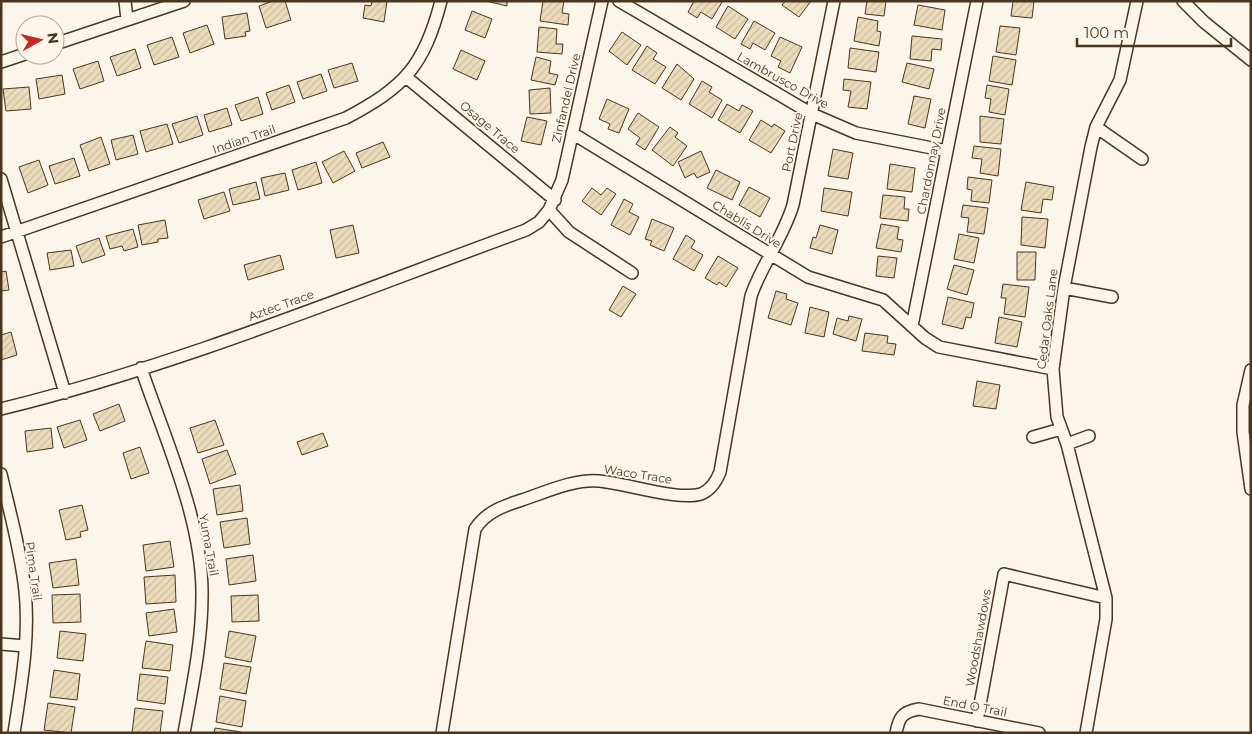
<svg xmlns="http://www.w3.org/2000/svg" width="1252" height="734" font-family="Montserrat,sans-serif">
  <style>
    .building { fill: url(#building-hatch); stroke: #4a3520 }
    .lines { fill: none; stroke-linecap: round; stroke-linejoin: round }
    .minor-casing { stroke: #4a3520; stroke-width: 14 }
    .minor { stroke: #fbf6e9; stroke-width: 11 }
    .labels { text-anchor: middle; dominant-baseline: central; stroke-width: 4; stroke-linejoin: round; paint-order: stroke }
    .street-label { font-size: 12px; fill: #4a3520; stroke: #fbf6e9 }
  </style>
  <defs>
    <pattern id="building-hatch" width="6" height="6" patternUnits="userSpaceOnUse" patternTransform="scale(1.25)"><rect width="6" height="6" fill="#ecdcbc"/><path d="M-1 1l2-2M0 6l6-6M5 7l2-2" fill="none" stroke="#ccbda1"/></pattern>
  </defs>
  <rect width="100%" height="100%" fill="#fbf6e9"/>
  <!-- building -->
  <path class="building" d="M273 1H285L291 20 266 28 259 6Z
    M372 1H387L384 22 363 18 365 5 371 6Z
    M486 1H507V6Z
    M543 1H564L562 13 569 14 568 25 540 21Z
    M694 1H720L722 2 712 19 701 12 697 18 688 12Z
    M785 1H811L799 17 782 5Z
    M867 1H886L884 16 865 14Z
    M1013 1H1034L1032 18 1011 16Z
    M918 5 945 10 942 30 914 25Z
    M728 6 748 19 735 39 716 27Z
    M472 11 492 19 485 38 465 30Z
    M247 13 250 31 245 32 246 36 225 39 222 17Z
    M858 17 878 21 877 31 881 32 879 46 854 41Z
    M754 21 775 33 765 50 753 43 750 49 741 44Z
    M207 25 214 44 190 53 183 33Z
    M1000 26 1020 28 1016 55 996 52Z
    M539 27 557 29 556 44H563L562 54 537 52Z
    M622 32 641 45 627 65 609 51Z
    M912 36 942 39 941 50 932 49 931 61 910 59Z
    M172 37 179 57 154 65 147 45Z
    M780 37 802 47 790 73 778 67 781 61 771 56Z
    M647 46 657 53 653 59 666 67 655 84 632 70Z
    M850 48 879 52 876 72 848 68Z
    M135 49 141 68 117 76 110 57Z
    M461 50 485 61 477 80 453 69Z
    M993 56 1016 60 1012 85 989 81Z
    M536 57 551 61 549 73 558 75 555 85 531 80Z
    M98 61 104 81 80 89 73 69Z
    M352 63 358 81 334 88 328 70Z
    M907 63 934 69 929 89 902 82Z
    M677 64 694 79 681 100 662 88Z
    M321 74 327 91 303 99 297 82Z
    M62 75 65 94 39 99 36 79Z
    M844 79 871 82 867 109 848 107 851 91 843 90Z
    M702 81 712 87 709 92 722 100 712 118 689 104Z
    M289 85 295 102 272 110 266 93Z
    M987 85 1009 89 1005 115 989 112 991 99 985 98Z
    M29 87 31 109 6 111 3 89Z
    M550 88 551 113 530 114 529 90Z
    M914 96 931 99 925 128 908 124Z
    M258 97 263 114 241 121 235 105Z
    M607 99 629 109 619 133 608 129 610 124 599 119Z
    M727 104 739 111 742 105 753 111 740 133 718 120Z
    M227 108 232 125 209 132 204 115Z
    M638 113 659 127 645 150 636 144 640 138 628 129Z
    M197 116 203 135 179 143 172 124Z
    M980 116 1004 119 1001 144 980 142Z
    M527 117 547 121 541 145 521 141Z
    M761 120 772 127 774 124 785 131 771 153 749 140Z
    M167 124 173 144 146 152 140 131Z
    M670 127 678 133 675 137 687 146 673 166 652 150Z
    M133 135 138 154 116 160 111 140Z
    M101 137 110 164 89 171 80 145Z
    M383 142 390 157 362 168 356 153Z
    M974 146 1001 149 998 176 980 173 982 159 972 158Z
    M833 149 853 153 848 179 828 176Z
    M344 151 355 171 333 183 322 162Z
    M701 151 710 172 697 178 694 173 685 178 678 162Z
    M74 158 80 176 55 184 49 166Z
    M39 160 48 185 28 193 19 167Z
    M316 162 322 183 298 190 292 170Z
    M890 164 915 168 912 192 887 189Z
    M716 170 740 182 732 200 707 188Z
    M285 173 289 190 265 196 261 178Z
    M968 177 992 180 989 203 971 201 972 190 967 189Z
    M256 182 260 199 233 205 229 189Z
    M1026 182 1054 187 1052 200 1043 199 1041 213 1021 210Z
    M749 187 770 198 760 217 739 205Z
    M592 188 601 195 607 188 616 194 601 215 582 201Z
    M824 188 852 192 848 216 821 211Z
    M224 192 230 211 204 219 198 200Z
    M883 195 905 197 904 209H909L908 221 880 218Z
    M624 199 633 204 629 212 639 217 630 235 611 225Z
    M963 205 988 208 984 234 967 232 969 218 961 217Z
    M1022 217 1048 219 1045 248 1021 245Z
    M652 219 674 228 664 251 650 245 652 241 645 239Z
    M165 220 168 238 158 239V242L142 245 138 225Z
    M881 224 899 227 897 239 903 240 901 252 876 248Z
    M353 225 359 253 336 258 330 230Z
    M820 225 838 230 832 254 810 248 813 237 816 238Z
    M133 229 138 247 124 251 122 246 110 249 106 236Z
    M959 234 979 238 974 263 954 259Z
    M686 235 695 241 691 248 703 255 694 271 673 259Z
    M99 238 105 255 82 263 76 246Z
    M71 250 74 266 50 270 47 253Z
    M1017 252H1036L1035 280H1017Z
    M280 255 284 269 248 280 244 265Z
    M718 256 738 268 726 287 719 282 717 285 705 278Z
    M878 256 897 258 894 278 876 276Z
    M954 265 974 270 967 295 947 289Z
    M6 271 9 290 1 291V272Z
    M1003 284 1029 287 1025 317 1004 314 1006 298H1001Z
    M623 286 636 294 621 317 609 310Z
    M776 291 787 294 786 299 798 303 791 325 768 318Z
    M948 297 974 303 971 318 966 317 963 329 942 324Z
    M810 307 829 312 824 337 805 333Z
    M849 316 862 319 856 341 833 334 837 318 848 321Z
    M999 317 1022 322 1017 347 995 343Z
    M11 332 17 355 1 360V335Z
    M865 333 888 336 887 343 896 344 894 355 862 351Z
    M977 381 1000 385 996 409 973 406Z
    M119 404 125 421 100 431 93 414Z
    M80 420 87 440 64 448 57 427Z
    M215 420 224 445 198 453 190 428Z
    M51 428 53 448 27 452 25 431Z
    M323 433 328 446 302 455 297 442Z
    M140 447 149 473 131 479 123 453Z
    M227 450 236 474 210 484 202 459Z
    M240 485 243 511 217 515 213 489Z
    M82 505 88 530 80 532 81 537 66 540 59 510Z
    M247 518 250 544 224 548 220 522Z
    M170 541 174 567 146 571 143 545Z
    M253 555 256 581 229 585 226 559Z
    M76 559 79 585 53 588 49 563Z
    M175 575 176 602 146 604 144 577Z
    M80 594 81 622 53 623 52 595Z
    M258 595 259 621 232 622 231 596Z
    M174 609 177 632 149 636 146 613Z
    M60 631 86 634 83 661 57 658Z
    M229 631 256 636 251 662 225 657Z
    M146 641 173 645 170 671 142 668Z
    M224 663 251 667 246 694 220 689Z
    M54 670 80 674 77 700 50 697Z
    M140 674 168 677 165 704 137 700Z
    M220 696 246 701 242 727 216 722Z
    M48 703 75 707 71 733 44 730Z
    M135 708 163 711 160 733H132Z
    M215 728 241 732V733H214Z"/>
  <g class="lines">
    <!-- minor casing -->
    <g class="minor-casing">
      <path id="minor" d="M125 1 127 20
        M619 1 812 114 856 133 947 151
        M1183 1 1204 22 1251 60
        M55 44 184 1
        M1 62 25 54
        M406 77 555 200
        M1096 127 1142 159
        M572 133 808 277 883 300 925 338 939 347 1053 369
        M1 179 65 393
        M549 210 569 232 632 273
        M1 237 346 118C404 87 424 67 441 1
        M1064 288 1112 297
        M912 326 977 1
        M141 368C165 439 203 521 202 596 202 642 192 688 184 733
        M1251 370 1243 405V432L1251 489
        M1 409C180 365 353 293 526 230L539 222 549 210 562 180 602 1
        M1033 437 1061 429
        M1067 444 1089 436
        M1 474C10 513 21 552 25 591 30 638 21 686 14 733
        M1 644 25 646
        M977 721 1004 574 1106 598
        M442 733 475 529C486 512 503 506 522 500 546 492 573 479 599 481 625 483 678 501 701 494 711 490 716 482 720 472L751 296C762 264 783 238 793 205L834 1
        M896 733C899 717 902 712 919 709L1039 733
        M1086 733 1106 619V598L1067 444 1057 417 1053 369 1064 288 1091 147 1096 127 1120 80 1137 1"/>
    </g>
    <!-- minor -->
    <use href="#minor" class="minor"/>
  </g>
  <g class="labels">
    <!-- street labels -->
    <g class="street-label">
      <text transform="translate(783 80) rotate(29)">Lambrusco Drive</text>
      <text transform="translate(566 98) rotate(-77)">Zinfandel Drive</text>
      <text transform="translate(490 127) rotate(40)">Osage Trace</text>
      <text transform="translate(244 139) rotate(-19)">Indian Trail</text>
      <text transform="translate(792 142) rotate(-78)">Port Drive</text>
      <text transform="translate(931 161) rotate(-79)">Chardonnay Drive</text>
      <text transform="translate(747 224) rotate(32)">Chablis Drive</text>
      <text transform="translate(281 305) rotate(-20)">Aztec Trace</text>
      <text transform="translate(1047 319) rotate(-83)">Cedar Oaks Lane</text>
      <text transform="translate(638 474) rotate(9)">Waco Trace</text>
      <text transform="translate(209 545) rotate(80)">Yuma Trail</text>
      <text transform="translate(34 571) rotate(82)">Pima Trail</text>
      <text transform="translate(978 638) rotate(-80)">Woodshawdows</text>
      <text transform="translate(975 706) rotate(11)">End O Trail</text>
    </g>
  </g>
  <!-- border -->
  <rect width="1252" height="734" fill="none" stroke="#4a3520" stroke-width="5"/>
  <!-- north arrow -->
  <g transform="translate(40 40) rotate(82)"><circle r="24" fill="#fbf6e9" stroke="#b4a999"/>
  <path d="M0-4L9 19L0 12L-9 19Z" fill="#c62828"/>
  <text y="-8" font-size="14" font-weight="bold" text-anchor="middle" fill="#4a3520">N</text>
  </g>
  <!-- scale -->
  <path d="M1077 38v8h154v-8" fill="none" stroke="#4a3520" stroke-width="2.5"/>
  <text x="1084" y="38" font-size="15" fill="#4a3520" stroke="#fbf6e9" stroke-width="4" paint-order="stroke">100 m</text>
</svg>
